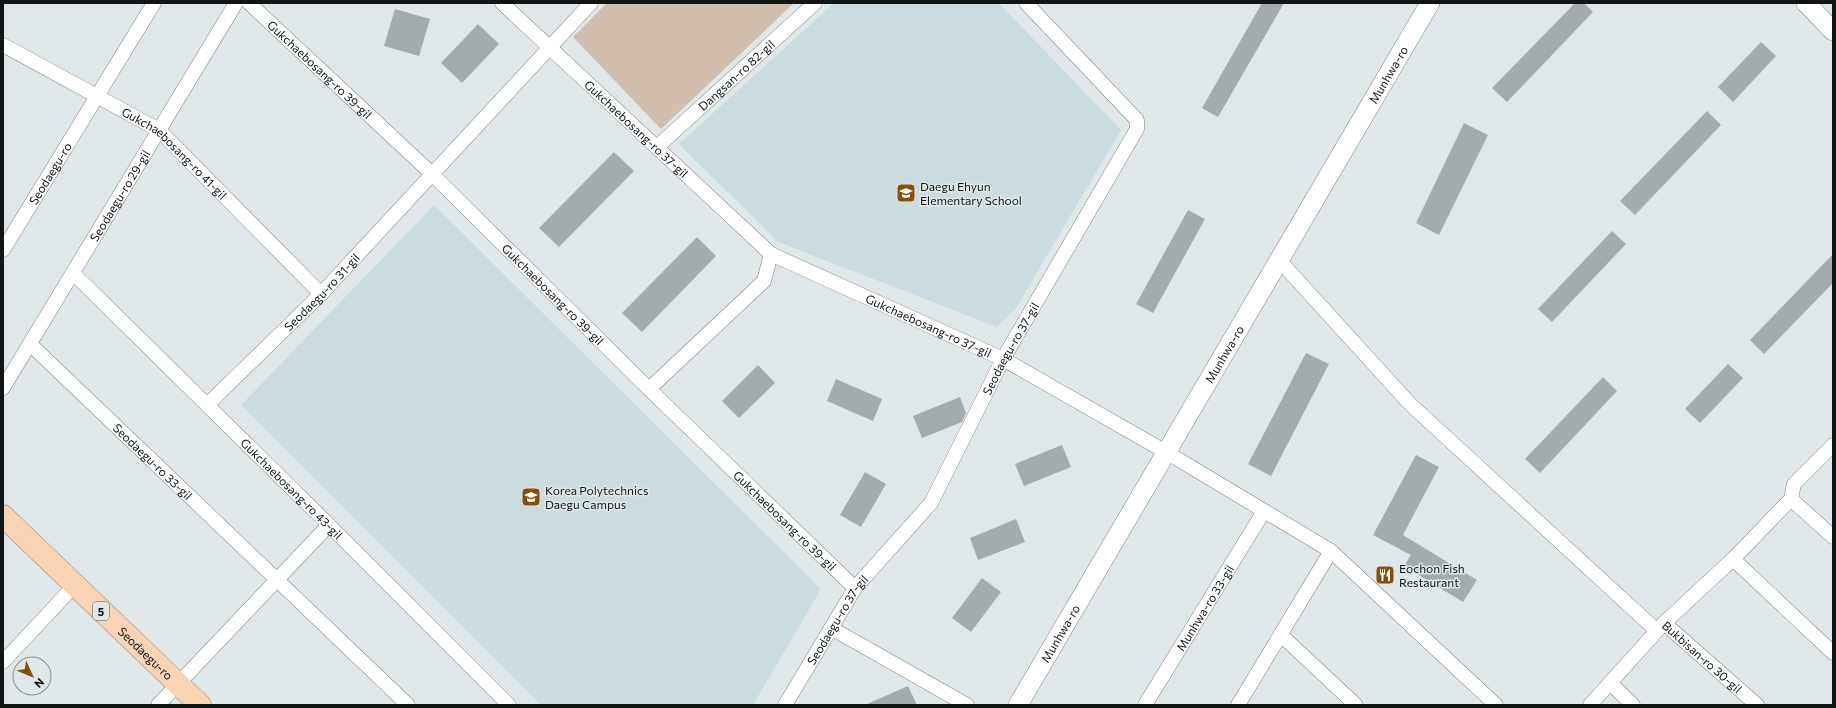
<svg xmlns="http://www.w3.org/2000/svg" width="1836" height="708" font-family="Commissioner,sans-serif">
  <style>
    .built { fill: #cbdce0 }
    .green { fill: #d1bead }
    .building { fill: #a4abad }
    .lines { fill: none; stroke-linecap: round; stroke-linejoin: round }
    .street-casing { stroke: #7f8687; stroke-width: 15 }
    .secondary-casing { stroke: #7f8687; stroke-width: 20 }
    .primary-casing { stroke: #a57f5d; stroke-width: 23 }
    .street { stroke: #fff; stroke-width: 14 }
    .secondary { stroke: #fff; stroke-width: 19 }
    .primary { stroke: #f8d4b5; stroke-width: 22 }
    .labels { text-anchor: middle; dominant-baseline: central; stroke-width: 3; stroke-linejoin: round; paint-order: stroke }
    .shield { fill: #e0e7e9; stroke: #505455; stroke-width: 1 }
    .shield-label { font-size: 11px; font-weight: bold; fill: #121515 }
    .street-label { font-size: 12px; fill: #121515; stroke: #e0e7e9 }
    .poi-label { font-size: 12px; fill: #121515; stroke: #e0e7e9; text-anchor: start }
  </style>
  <rect width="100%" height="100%" fill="#e0e7e9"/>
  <!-- built -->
  <path class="built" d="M834 3H999L1121 130 1016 308 997 327 778 242 679 144Z
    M434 205 821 589 753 705H541L241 405Z"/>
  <!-- green -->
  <path class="green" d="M607 3H794L661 129 573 37Z"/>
  <!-- building -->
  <path class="building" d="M1262 3H1284L1218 117 1202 108Z
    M1575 3H1584L1593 12 1507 102 1492 88Z
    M395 9 430 19 419 56 384 46Z
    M478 24 499 44 462 83 441 63Z
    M1761 42 1776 56 1733 102 1718 87Z
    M1707 111 1721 125 1635 215 1620 201Z
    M1464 123 1488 135 1439 235 1416 223Z
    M614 152 634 171 559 247 539 228Z
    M1188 210 1205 219 1153 313 1136 304Z
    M1612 231 1626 244 1552 322 1538 309Z
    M697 237 716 256 642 332 622 313Z
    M1833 254V283L1764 354 1750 340Z
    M1306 353 1329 364 1271 476 1248 464Z
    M1728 364 1743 378 1700 423 1685 409Z
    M758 365 775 383 739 418 722 401Z
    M1603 377 1617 391 1540 473 1525 459Z
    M836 379 882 399 873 421 827 401Z
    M960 397 966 413 962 422 922 438 913 416Z
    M1062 445 1071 467 1024 486 1015 464Z
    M1416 455 1439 467 1403 535 1477 580 1463 602 1404 566 1411 555 1373 535Z
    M865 472 886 484 861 527 840 515Z
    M1016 519 1025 542 978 560 970 538Z
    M982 578 1001 592 971 632 952 618Z
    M908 686 917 705H865Z"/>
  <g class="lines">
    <!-- street casing -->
    <g class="street-casing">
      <g id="street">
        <path id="s1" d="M249 3 432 174 649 389 855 588"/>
        <path id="s2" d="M502 3 771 254 1003 359 1166 452 1331 551 1496 705"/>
        <path id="s3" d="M3 45 159 130 321 294"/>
        <path id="s4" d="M657 147 815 3"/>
        <path id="s5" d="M3 250 154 3"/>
        <path d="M1279 260 1410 404 1657 631"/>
        <path id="s6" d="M73 273 329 525 509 705"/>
        <path id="s7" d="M30 344 408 705"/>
        <path id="s8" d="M3 388 236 3"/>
        <path d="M649 389 764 281 771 254"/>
        <path id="s9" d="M207 405 321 294 591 3"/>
        <path d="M1791 499 1794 484 1833 445"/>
        <path d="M1791 499 1833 537"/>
        <path d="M1733 559 1833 653"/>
        <path id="s10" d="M1664 623 1757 705"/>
        <path d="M831 628 967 705"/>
        <path d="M1281 635 1356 705"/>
        <path d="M3 662 74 586"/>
        <path d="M1610 683 1633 705"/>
        <path d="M158 705 329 525"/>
        <path id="s11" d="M785 705 855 588 931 503 1003 359 1137 129V120L1026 3"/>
        <path id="s12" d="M1145 705 1264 511"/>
        <path d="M1238 705 1331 551"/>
        <path d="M1590 705 1664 623 1733 559 1791 499"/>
      </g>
    </g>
    <!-- secondary casing -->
    <g class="secondary-casing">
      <g id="secondary">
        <path d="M1806 3 1833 31"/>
        <path id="s13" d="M1018 705 1430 3"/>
      </g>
    </g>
    <!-- primary casing -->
    <g class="primary-casing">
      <g id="primary">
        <path id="s14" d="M3 516 200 705"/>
      </g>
    </g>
    <!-- street -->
    <use href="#street" class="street"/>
    <!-- secondary -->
    <use href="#secondary" class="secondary"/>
    <!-- primary -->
    <use href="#primary" class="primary"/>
  </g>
  <!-- icons -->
  <defs>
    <g id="school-square" transform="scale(1)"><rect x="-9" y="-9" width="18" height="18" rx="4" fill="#894e08" stroke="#e0e7e9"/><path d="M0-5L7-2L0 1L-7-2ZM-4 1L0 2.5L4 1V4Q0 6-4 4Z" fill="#fff"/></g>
    <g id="restaurant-square" transform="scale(1)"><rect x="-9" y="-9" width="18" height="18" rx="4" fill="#894e08" stroke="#e0e7e9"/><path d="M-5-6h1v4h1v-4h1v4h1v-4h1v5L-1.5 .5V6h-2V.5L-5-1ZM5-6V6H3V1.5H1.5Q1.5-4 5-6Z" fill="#fff"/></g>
  </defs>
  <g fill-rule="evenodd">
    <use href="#school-square" x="906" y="193"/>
    <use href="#school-square" x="531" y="497"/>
    <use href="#restaurant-square" x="1385" y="575"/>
  </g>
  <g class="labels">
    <!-- shield labels -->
    <rect class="shield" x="93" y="602" width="16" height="18" rx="3"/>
    <g class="shield-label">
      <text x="101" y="611">5</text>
    </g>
    <!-- street labels -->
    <g class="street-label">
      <text stroke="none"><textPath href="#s1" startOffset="97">Gukchaebosang-ro 39-gil</textPath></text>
      <text stroke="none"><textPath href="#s4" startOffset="107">Dangsan-ro 82-gil</textPath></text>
      <text stroke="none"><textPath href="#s13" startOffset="731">Munhwa-ro</textPath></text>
      <text stroke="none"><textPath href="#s2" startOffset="184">Gukchaebosang-ro 37-gil</textPath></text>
      <text stroke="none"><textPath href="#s3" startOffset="204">Gukchaebosang-ro 41-gil</textPath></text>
      <text stroke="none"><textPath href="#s5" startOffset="90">Seodaegu-ro</textPath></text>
      <text stroke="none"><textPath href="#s8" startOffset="225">Seodaegu-ro 29-gil</textPath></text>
      <text stroke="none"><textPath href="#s9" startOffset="161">Seodaegu-ro 31-gil</textPath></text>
      <text stroke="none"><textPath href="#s1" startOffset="421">Gukchaebosang-ro 39-gil</textPath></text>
      <text stroke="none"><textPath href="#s2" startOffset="541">Gukchaebosang-ro 37-gil</textPath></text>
      <text stroke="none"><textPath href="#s11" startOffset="424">Seodaegu-ro 37-gil</textPath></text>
      <text stroke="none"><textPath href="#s13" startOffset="407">Munhwa-ro</textPath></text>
      <text stroke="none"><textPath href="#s7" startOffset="170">Seodaegu-ro 33-gil</textPath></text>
      <text stroke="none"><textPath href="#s6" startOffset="307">Gukchaebosang-ro 43-gil</textPath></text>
      <text stroke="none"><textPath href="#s1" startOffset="745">Gukchaebosang-ro 39-gil</textPath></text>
      <text stroke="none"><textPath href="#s12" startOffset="114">Munhwa-ro 33-gil</textPath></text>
      <text stroke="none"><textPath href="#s11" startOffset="100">Seodaegu-ro 37-gil</textPath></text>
      <text stroke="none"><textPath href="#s13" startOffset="83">Munhwa-ro</textPath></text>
      <text stroke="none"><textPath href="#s14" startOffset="198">Seodaegu-ro</textPath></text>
      <text stroke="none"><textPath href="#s10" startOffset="51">Bukbisan-ro 30-gil</textPath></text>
    </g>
    <!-- poi labels -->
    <g class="poi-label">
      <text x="920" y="186">Daegu Ehyun<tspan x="920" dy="14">Elementary School</tspan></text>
      <text x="545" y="490">Korea Polytechnics<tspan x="545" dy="14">Daegu Campus</tspan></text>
      <text x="1399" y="568">Eochon Fish<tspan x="1399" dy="14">Restaurant</tspan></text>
    </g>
  </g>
  <!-- border -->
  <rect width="1836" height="708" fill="none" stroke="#121515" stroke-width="8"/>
  <!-- north arrow -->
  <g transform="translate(32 676) rotate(134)"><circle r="19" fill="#e0e7e9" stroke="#8e9394"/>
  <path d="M0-3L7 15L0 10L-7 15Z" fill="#894e08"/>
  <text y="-6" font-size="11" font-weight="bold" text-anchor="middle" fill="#121515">N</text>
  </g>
</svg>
